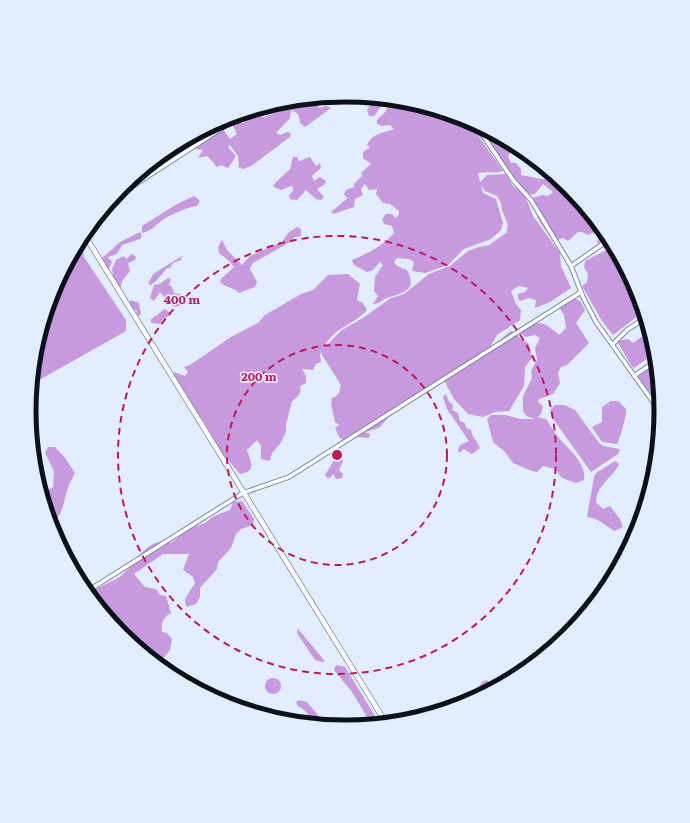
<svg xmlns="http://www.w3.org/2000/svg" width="690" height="823" font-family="Literata,serif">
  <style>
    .forest { fill: #c799df }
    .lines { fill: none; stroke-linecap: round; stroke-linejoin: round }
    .minor-casing { stroke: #7586a0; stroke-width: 5.5 }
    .tertiary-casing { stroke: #7586a0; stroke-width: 6 }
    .minor { stroke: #fff; stroke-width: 3.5 }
    .tertiary { stroke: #fff; stroke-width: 4.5 }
    .ring { fill: none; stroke: #c2185b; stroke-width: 2; stroke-dasharray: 7 5 }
    .rim { fill: none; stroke: #0b111b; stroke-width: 5 }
    .centre { fill: #c2185b; stroke: #e2edff; stroke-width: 2 }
    .ring-label { font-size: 12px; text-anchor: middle; font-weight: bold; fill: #c2185b; stroke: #e2edff; stroke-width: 3.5; stroke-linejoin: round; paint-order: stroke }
  </style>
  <rect width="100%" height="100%" fill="#e2edff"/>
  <!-- forest -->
  <path class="forest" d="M307 99H313L319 108 326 106 331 108 305 127 300 123C300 117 298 112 291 110L290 118 276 133 280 135 288 132 291 134 290 137 251 166 243 169 239 168 238 156 230 145 228 147 235 155V158L228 168 221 165 216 167 214 163 207 156 198 158 203 150 195 149 200 142 223 129 230 139 237 134 233 126 236 122 243 123 254 117H265L277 112 285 105Z
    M378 99 407 102 466 120 467 125 475 133V124L515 146 508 156 511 163H516L521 169V175L541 179 559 180 569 188 608 237 597 244 599 234 592 233 588 235 582 232H578L568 241 563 238 557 240C544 233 534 214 532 198L543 195 548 196 553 192 543 184 535 194 528 195 518 185 486 143 477 134 503 171C494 174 484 171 478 173L480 182 487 175 506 174 513 186 524 193 533 216 560 253 561 266 571 288 550 302 535 308 536 300 529 298 520 301 518 299V294L525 292 528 288 519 286 511 291 516 304 521 310 520 320 497 335 490 347 493 346 511 331 529 344 532 358 525 367 524 386 509 411 495 412 483 417 468 414 454 399 444 380 437 384 430 391 425 392 395 410 379 428 365 432 370 434 369 438 358 437 345 442 339 437 335 428 339 425 335 422 331 404 332 398 335 397 339 393 341 385 322 355V351L320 355 321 362 316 364 313 370 302 369 306 376V383L300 386C302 393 298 397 292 401L286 425V432L280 444 272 453 270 461 261 459V446L257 440 247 450C250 461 258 471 240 474L222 453 203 420 188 401 187 395 174 377V372L185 376 188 372 184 367 190 365 231 337 258 323 265 315 301 294 313 290 328 275 348 274 360 284 357 300 363 303 367 310C355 324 331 329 324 348L342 330 363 318 391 298 404 294 429 274 450 266 468 251 479 247 489 245 506 233 508 225 502 210 501 203 497 196 485 191 481 185 483 193 496 199 503 223 501 230 491 239 464 249 448 265 425 273 412 271 414 262 409 259 397 258 394 262 397 266 407 270C418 291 403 292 387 298 382 300 379 304 373 304L378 296 374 291 375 277 383 265 380 262 373 270 367 272 354 265 352 260C367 254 383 246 394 233L392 226 384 224 382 219 386 214H392L395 218 399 215V211L390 204 383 203 376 194 377 189 369 190 365 184 361 189 363 195 355 199 354 207 333 214 331 212 348 198 344 195C345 189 349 189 354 187V184L362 176 361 173 371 164 363 158V152L370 147 367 145C372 133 384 133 394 129L390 125 382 126 377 124V120L386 111 389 103 383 104 374 116H369L367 110 370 105Z
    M183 142 188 144 185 149 159 165 156 160 170 149Z
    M293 157H297L299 161 310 157 316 166 320 163 321 168 312 176 314 181 320 177 326 181 325 184 317 189 324 197 321 200 316 199 306 190 297 200 290 199 289 195 293 191V187L291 186 281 190 274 187V184L290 169Z
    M155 160 156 166 134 182 136 176Z
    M194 196 200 201 197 206C190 206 170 215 164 219 156 224 152 231 142 233V226L177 204Z
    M297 227 301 229V236L295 237 290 242 253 263 250 269 257 282 255 287 239 293C234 287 226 288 220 282L222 278 234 267 228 260 219 253 218 247 222 240 227 250 242 265 250 256 282 242 288 233Z
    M140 232 142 236 140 239 122 245 117 254 108 257 112 262 109 268 110 273 101 264 102 258 120 242Z
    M79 243 83 250 84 257 126 320V331L32 384 35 350 53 290Z
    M612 247 622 262V271L635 286 636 294 640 300 643 312 613 335 602 321 582 286 587 282 588 274 584 267 585 261Z
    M132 254 136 257 135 260 128 263 130 271 122 281 120 291 112 285 114 282 112 269 116 260 124 256 126 259Z
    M182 256 181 260 173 263 170 268H167C161 275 158 280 151 285L148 284 153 274Z
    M168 278 171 279 169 285 172 287 174 293 181 294 183 302 175 307 170 304 160 292 154 301 150 298 154 285 160 284Z
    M573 297 581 302 585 310 576 323 589 343 567 365 561 367 558 373 560 383 553 394 539 399 538 402 543 406 541 414 537 417 546 419C550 425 554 432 558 437 568 449 587 463 584 480L576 483 562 478 555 469 543 466 537 472 532 471 513 463 505 452 493 442 487 419 491 415H505L520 419H535L528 417 523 412V396L532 378 531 371 537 360 535 348 540 338 535 335 526 337 518 332C538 320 541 319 559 335L566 328 564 315 559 307Z
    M131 300 139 303 141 314 139 316 136 314 137 311 131 308 129 303Z
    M165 309 169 312 171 315 163 319 160 324 151 323V319Z
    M643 336 652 341 656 356 648 358 634 368 632 367 617 341 628 339 633 343Z
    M656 363 661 413 653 397 638 377 642 372Z
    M446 394 449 402 453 405 452 410 458 413 460 421 465 423 466 428 471 430C472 437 477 441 480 448L472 454 464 449 459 453 458 450 460 445 469 441 447 409 443 397Z
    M611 401H618L626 409C627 414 620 440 617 444L602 442 592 427 602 422V407Z
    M555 405H564L575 410 599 443 603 446 620 449 618 454 591 472 551 416 550 410Z
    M48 447H55L65 458 75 473C73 478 69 483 68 488 62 503 66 513 50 524L42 495 53 487 54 471 45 453Z
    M337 457 342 458 343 461 339 470 343 474 342 478 336 479 333 474 330 478 326 477 325 474C331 468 331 462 337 457Z
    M615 461 619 464C612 479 597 484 596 502L603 509 610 506 620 519 623 527 614 531C605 525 598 518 587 517L594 477 596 473Z
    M242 501 254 519 253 525 241 529 236 534 231 548 218 562 217 569 200 588V597L196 604 186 607 185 599 195 583 193 577 183 570 189 554H163L134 574 145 587 156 589 160 595 166 596 171 613C163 618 161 622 162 632L167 633 172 639 170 650 158 665 121 635 88 594C97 587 108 584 118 578 136 566 145 535 171 543L189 529 205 523 214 516 230 510 233 502Z
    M298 629 325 661 322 662 315 660 297 633Z
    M336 665 345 667 380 724 372 725 352 692 334 670Z
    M265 686a8 8 0 1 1 16 0a8 8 0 1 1-16 0Z
    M487 680 492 688 482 695 477 689 483 681Z
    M298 700 307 702 327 726C312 724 312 717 303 709 300 707 298 707 296 703Z"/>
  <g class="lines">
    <!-- minor casing -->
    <g class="minor-casing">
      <path id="minor" d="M476 125 513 180 531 200 571 266
        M113 199 245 113
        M610 239 571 266 583 297 596 322 658 409 660 417
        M608 240 618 255
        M613 344 627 330 645 318
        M634 376 656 361
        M86 592 243 493 289 477 581 292"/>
    </g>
    <!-- tertiary casing -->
    <g class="tertiary-casing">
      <path id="tertiary" d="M84 234 386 723"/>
    </g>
    <!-- minor -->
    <use href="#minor" class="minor"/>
    <!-- tertiary -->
    <use href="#tertiary" class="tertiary"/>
  </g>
  <!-- distance rings -->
  <g class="ring">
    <circle cx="337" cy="455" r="110"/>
    <circle cx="337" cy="455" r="219"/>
  </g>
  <!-- crop -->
  <path d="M0 0H690V823H0ZM36 411a309 309 0 1 1 618 0a309 309 0 1 1-618 0Z" fill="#e2edff" fill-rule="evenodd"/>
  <path class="rim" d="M36 411a309 309 0 1 1 618 0a309 309 0 1 1-618 0Z"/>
  <circle cx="337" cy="455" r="6" class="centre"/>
  <g class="ring-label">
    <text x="182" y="304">400 m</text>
    <text x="259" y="381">200 m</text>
  </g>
</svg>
